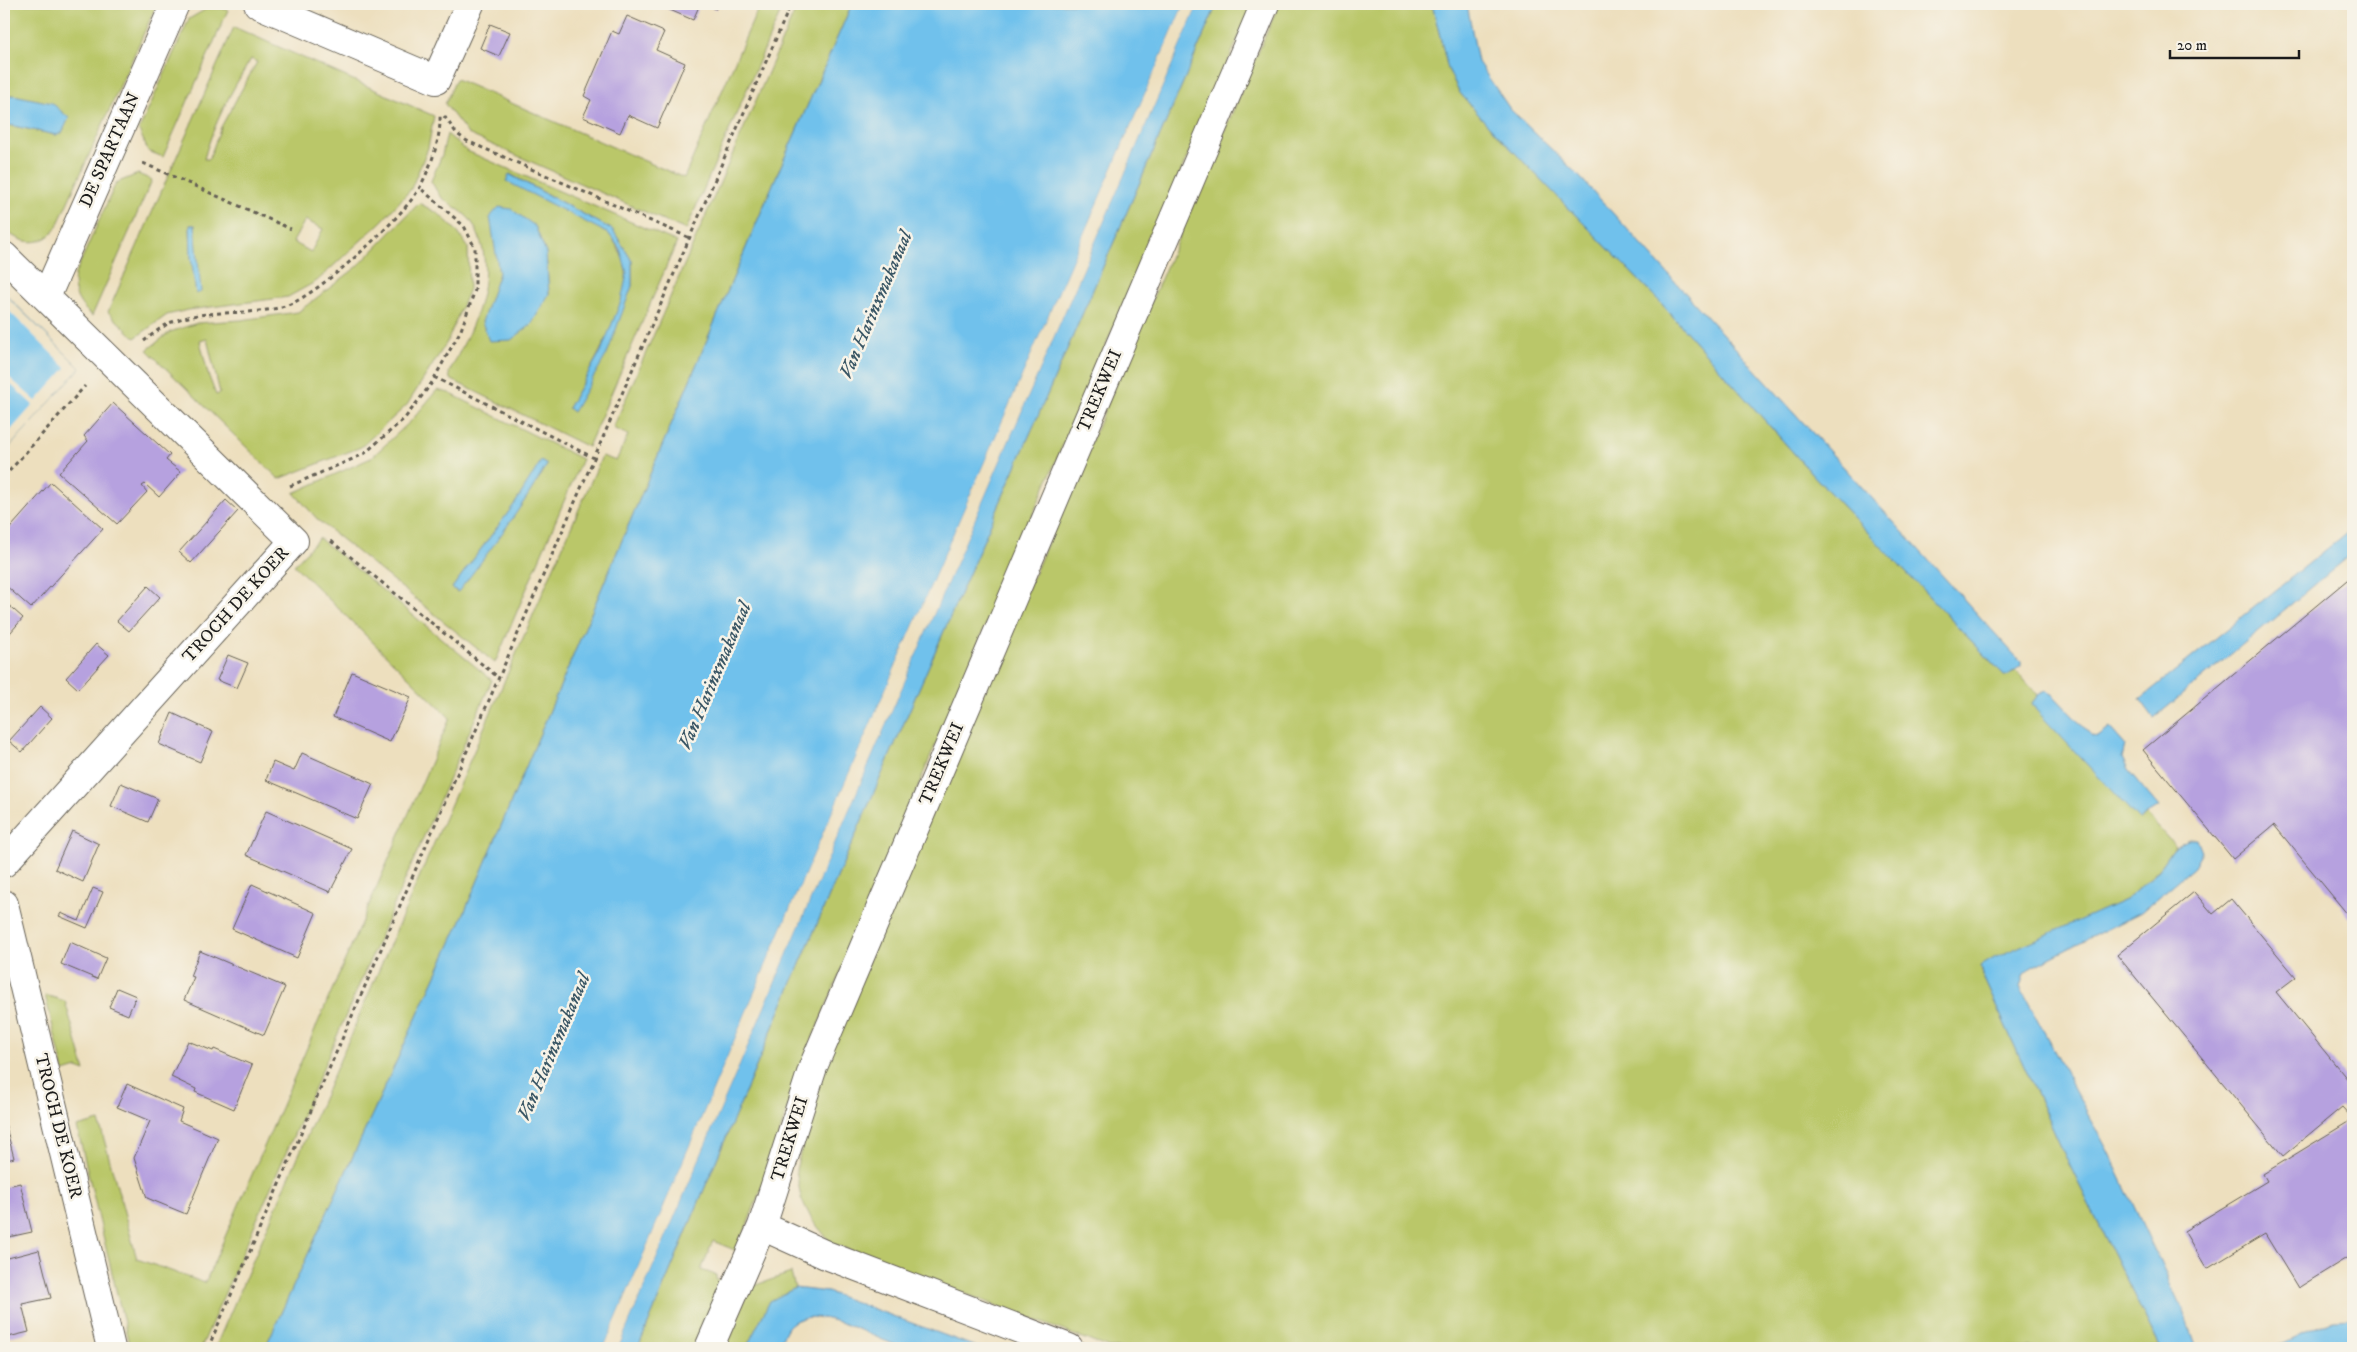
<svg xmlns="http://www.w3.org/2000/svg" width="2357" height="1352" font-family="'IM FELL DW Pica',serif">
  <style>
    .green { fill: #bac769; stroke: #6b7242; fill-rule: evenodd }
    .water { fill: #70c1ec; stroke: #466e84 }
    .pier { fill: #eddfbe }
    .building { fill: #b6a1df }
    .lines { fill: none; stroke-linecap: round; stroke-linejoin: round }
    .street-casing { stroke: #656055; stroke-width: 30 }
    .path { stroke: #656055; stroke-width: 3; stroke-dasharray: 4 4; stroke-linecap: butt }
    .street { stroke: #fff; stroke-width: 28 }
    .labels { text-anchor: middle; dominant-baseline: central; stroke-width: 5; stroke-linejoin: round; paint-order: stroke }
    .street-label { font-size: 18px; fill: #1c1c1c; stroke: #f7f3e8 }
    .water-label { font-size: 19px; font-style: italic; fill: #395665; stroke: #f7f3e8 }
  </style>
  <rect width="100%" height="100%" fill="#f7f3e8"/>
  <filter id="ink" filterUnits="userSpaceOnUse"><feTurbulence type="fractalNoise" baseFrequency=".02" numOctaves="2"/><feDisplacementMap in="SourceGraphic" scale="10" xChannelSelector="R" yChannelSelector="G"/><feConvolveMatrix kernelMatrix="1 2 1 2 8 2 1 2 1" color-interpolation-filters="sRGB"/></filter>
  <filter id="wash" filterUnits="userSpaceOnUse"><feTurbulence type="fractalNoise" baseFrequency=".0096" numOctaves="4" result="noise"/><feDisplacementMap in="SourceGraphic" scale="20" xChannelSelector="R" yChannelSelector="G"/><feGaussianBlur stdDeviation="1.12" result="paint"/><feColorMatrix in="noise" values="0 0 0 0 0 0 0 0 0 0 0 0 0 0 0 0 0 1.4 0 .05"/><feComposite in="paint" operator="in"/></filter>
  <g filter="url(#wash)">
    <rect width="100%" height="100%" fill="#eddfbe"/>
    <!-- green -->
    <path class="green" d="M4 4H157L57 226C44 248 21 245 4 229V124L56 135 14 95 4 96Z
      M760 4H784L686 230 468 134 445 104 456 79 684 178Z
      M798 4H852L773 184 459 925 265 1348H215L602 456 616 461 628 435 613 428Z
      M1217 4H1253L1002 586 801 1066 765 1179 737 1251 713 1241 701 1270 716 1275V1279L726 1283 697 1348H638C824 897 1024 452 1217 4Z
      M1279 4H1432L1448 69 1460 93 1485 122 1661 303 1814 476 2004 675 2016 671 2038 695 2032 703 2139 820 2147 815 2175 846 2162 865 2143 885 2125 900 1981 967 1984 979 2067 1160 2160 1348H1109L831 1243 812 1220 801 1198 796 1170 821 1071Z
      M208 8H221L228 10 163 157 148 151 139 130 189 19Z
      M234 27 434 116 428 148 411 189 382 221 317 281 288 297 188 310 167 315 135 338 108 312ZM251 59 257 62 221 127 209 159H204C213 124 232 90 251 59ZM305 220 323 229 311 252 293 242ZM190 225H195L197 255 191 258Z
      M447 134 467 151 677 242 588 447 450 379 449 372C473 328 501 273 473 224 467 213 450 205 441 197 437 192 434 186 431 181L442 155ZM510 174 613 230 632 261V286L573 412 568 408C584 381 631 302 626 272 624 257 617 245 609 234ZM535 226 546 253 549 294 492 296 499 273Z
      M138 174 152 180 92 316C78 303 72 293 75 274L116 183Z
      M419 203 439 214 456 230 468 247 469 289 447 342 407 405 361 447 279 479 147 350 170 332 197 323 241 320 298 312 357 267ZM207 339 220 393 216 395 208 374 200 341Z
      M437 390 449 393 582 459 495 663 319 521 294 493 371 458 412 420ZM541 462 547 465C520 510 489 551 457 592L452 588 516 502Z
      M319 538 492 680 201 1348H130L77 1127 99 1121 137 1259 205 1283 450 718 294 565Z
      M45 995 65 1001 85 1071 77 1068 64 1072Z
      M791 1273 795 1288 770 1302 746 1348H722L750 1287Z"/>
    <!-- water -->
    <path class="water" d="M852 4H1184L787 916 604 1348H265L459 925 773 184Z
      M1198 4H1217C1024 452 824 897 638 1348H618L844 821Z
      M1432 4H1467L1478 62 1510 109 1579 176 2021 662V666L2008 675H2004L1814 476 1661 303 1485 122 1460 93 1448 69Z
      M14 95 52 103 69 118 62 133 56 135 4 124V96Z
      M509 174 613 230 632 261V286L607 354 573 412 568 408 601 351 621 301 627 273 620 249 609 234 506 181Z
      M499 207 511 209 535 226 546 253 549 294 531 325 511 340 489 341 482 322 499 273 490 217Z
      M190 225H195L201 292 196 294 191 258Z
      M4 293 80 368 4 453Z
      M541 461 547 465C520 510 490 551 458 592L452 588 516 502Z
      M2353 528V553L2154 718 2140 699Z
      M2046 691 2053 695 2092 736 2098 737 2110 728 2125 745 2122 758 2128 770 2159 807 2139 820 2036 710 2032 703 2038 695Z
      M2190 839H2197L2202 852 2194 867 2141 912 2032 967 2024 974 2020 987 2108 1151 2183 1311 2196 1348H2160L2067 1160 1984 979 1981 966 1994 958 2125 900C2138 889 2152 878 2162 865 2174 849 2171 847 2190 839Z
      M795 1288 828 1292 979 1348C960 1348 923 1352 906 1348 877 1342 813 1298 788 1327 784 1333 781 1342 778 1348H746L770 1301Z
      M2353 1318V1348H2273L2333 1319Z"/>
    <!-- pier -->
    <path class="pier" d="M1184 4H1186L789 917 649 1252 607 1348H604L787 916Z
      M1196 4H1198L844 821 618 1348H616L842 820Z
      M5 295 80 368 4 453V438L33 405 4 378V373L36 401 66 368 4 306Z"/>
    <g id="blocks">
      <!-- building -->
      <path class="building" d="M656 4H700L693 20Z
        M704 4H718L716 9Z
        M627 16 664 32 656 50 685 63 657 128 628 115 620 133 583 117 591 100 584 96 612 31 619 34Z
        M490 24 510 32 499 56 480 48Z
        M113 403 170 455 166 460 181 472 159 497 145 484 142 486 147 492 117 524 59 473 88 441 84 436Z
        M51 482 103 529 31 608 4 584V535Z
        M226 500 238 511 191 563 179 552Z
        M2353 575V921L2274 825 2233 859 2143 750Z
        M148 586 160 597 129 631 117 621Z
        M4 601 23 618 4 640Z
        M96 644 109 655 78 689 66 678Z
        M228 655 248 663 237 688 217 680Z
        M352 672 411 697 390 742 333 717Z
        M40 707 52 718 22 752 9 741Z
        M172 713 213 732 200 762 159 744Z
        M302 753 373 784 357 819 266 780 273 762 294 771Z
        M121 783 158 799 148 822 111 806Z
        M266 811 352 849 330 892 246 855Z
        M72 831 99 844 83 882 55 869Z
        M252 884 316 913 297 958 232 929Z
        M93 888 103 892 87 928 59 916 61 913 79 921Z
        M2194 892 2213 914 2231 899 2296 977 2276 992 2353 1086V1254L2298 1288 2265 1234 2207 1269 2184 1231 2267 1181 2263 1174 2353 1119 2342 1107 2283 1156 2117 955Z
        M70 942 106 958 97 979 61 964Z
        M200 951 285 987 264 1035 184 1000 194 977 190 976Z
        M117 988 136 996 128 1015 109 1007Z
        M188 1041 213 1051 214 1049 252 1065 234 1109 195 1092 196 1089 171 1077Z
        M127 1084 183 1109 179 1121 218 1138 186 1214 147 1198 134 1158 150 1121 117 1107Z
        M4 1119 14 1158 4 1161Z
        M20 1183 32 1232 4 1238V1187Z
        M39 1250 51 1298 22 1304 29 1332 4 1338V1259Z"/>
    </g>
  </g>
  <g filter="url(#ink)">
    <use href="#blocks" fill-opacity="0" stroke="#656055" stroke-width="1"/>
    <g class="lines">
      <!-- street casing -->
      <g class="street-casing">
        <path id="street" d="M258 4 436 80 470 4
          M4 256 294 541 4 863
          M46 297 175 4
          M4 904 111 1348
          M762 1226 826 1255 1069 1348
          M709 1348 762 1226 813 1067 1265 4"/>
      </g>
      <!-- path -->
      <path class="path" d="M444 116 457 134 467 141 690 238
        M143 163 291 229
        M144 341C152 335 162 326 172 322 208 307 251 318 288 305 319 294 405 216 420 187 431 166 441 139 440 115
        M434 377 594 458
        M4 477 85 386
        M290 486 364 454 405 418 431 384 461 330 475 290V248L464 226 420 188
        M331 541 499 678
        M208 1348 791 4"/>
      <!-- street -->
      <use href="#street" class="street"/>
    </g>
  </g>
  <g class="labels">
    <!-- street labels -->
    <g class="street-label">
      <text transform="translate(110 150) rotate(-66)">DE SPARTAAN</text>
      <text transform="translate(1100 391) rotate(-67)">TREKWEI</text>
      <text transform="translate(236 605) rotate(-48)">TROCH DE KOER</text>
      <text transform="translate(942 764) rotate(-67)">TREKWEI</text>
      <text transform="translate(58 1126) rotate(76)">TROCH DE KOER</text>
      <text transform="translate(790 1139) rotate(-73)">TREKWEI</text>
    </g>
    <!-- water labels -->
    <g class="water-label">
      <text transform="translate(876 305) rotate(-67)">Van Harinxmakanaal</text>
      <text transform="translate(715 676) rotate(-67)">Van Harinxmakanaal</text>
      <text transform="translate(554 1047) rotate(-67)">Van Harinxmakanaal</text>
    </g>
  </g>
  <!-- margin -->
  <rect width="2357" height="1352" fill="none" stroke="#f7f3e8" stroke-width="20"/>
  <!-- scale -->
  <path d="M2170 50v8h129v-8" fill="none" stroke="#1c1c1c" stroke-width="2.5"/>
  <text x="2177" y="50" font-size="15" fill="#1c1c1c" stroke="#f7f3e8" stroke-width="4" paint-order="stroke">20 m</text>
</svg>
